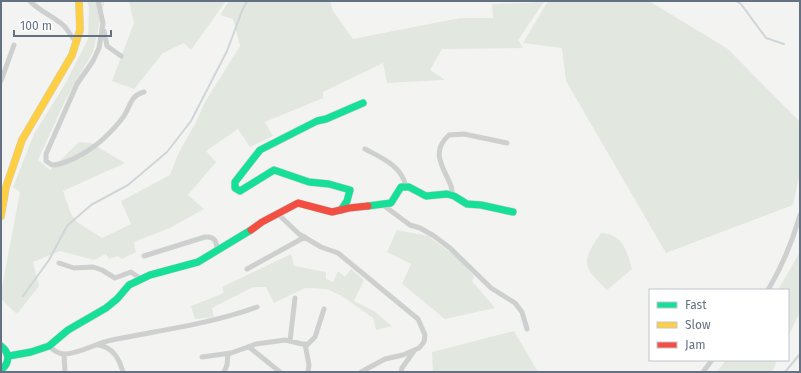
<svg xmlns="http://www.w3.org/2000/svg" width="801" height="373" font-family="'Fira Sans',sans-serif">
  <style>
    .green { fill: #e2e7df }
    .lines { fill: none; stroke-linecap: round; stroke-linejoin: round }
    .stream { stroke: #cfd6d9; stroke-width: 2 }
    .fast-casing { stroke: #cfd1d1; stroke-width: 8 }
    .slow-casing { stroke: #cfd1d1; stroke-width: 8 }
    .jam-casing { stroke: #cfd1d1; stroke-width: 8 }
    .street { stroke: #cecfcf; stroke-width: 5 }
    .fast { stroke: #16e098; stroke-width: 7 }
    .slow { stroke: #ffcf43; stroke-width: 7 }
    .jam { stroke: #f24e42; stroke-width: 7 }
  </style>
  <rect width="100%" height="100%" fill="#f3f4f1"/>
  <!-- green -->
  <path class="green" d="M87 1H103L104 4 93 52 66 99 38 160 50 170 79 142 91 143 125 163 63 191 71 214 77 222 102 238 131 224 121 201 170 175 178 154 195 124 205 102 240 46 233 19 220 15 229 1H330L333 11 353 39 460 18H493L492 4 544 2 518 40 523 48 442 49 430 70 445 80 387 83 383 63 323 92V98L265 122 273 136 250 147 238 129 206 151 216 162 188 195 204 209 170 228 136 241 134 243 136 252 122 259 118 256 109 259 106 254 94 260 60 251 33 262 39 286 17 314 1 299V293L20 192 13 187 34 134 65 84 88 39 89 8Z
    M129 1H226L191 50 184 43 163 53 134 89 112 81 134 23Z
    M548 1H649L728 49 800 122V172L793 205 666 253 566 81 562 48 523 43Z
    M397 230 428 236 457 257 474 276 472 281 495 308 445 319 402 284 411 264 387 252Z
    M601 233C623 234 627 251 632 269L607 290C582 266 581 262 601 233Z
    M800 252V314L798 316 788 337V290H778Z
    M291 254 294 266 326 272V279L333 282 338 271 345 277 351 269 364 280 354 301 374 311 392 326 376 330 373 318 342 296 327 289 305 288 274 303 266 287H253L212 308 214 317 195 319 191 306 224 293 222 287Z
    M514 331 538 372H433L432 352Z
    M726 360H777L773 370 770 372H717Z"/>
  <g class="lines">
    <!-- stream -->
    <path class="stream" d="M736 1 741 4 766 38 784 44
      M23 296 49 260 67 226 91 205 128 185 167 152 191 121 227 51 242 11 247 1
      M785 372 800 354"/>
    <!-- fast casing -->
    <g class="fast-casing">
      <path id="fast" d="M368 206 391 203 401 187H409L426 196 447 194 454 196 467 204 481 205 513 212
        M341 210 347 201 350 190 329 184 309 182 274 170 240 191 235 188V182L260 150 317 121 326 119 363 103
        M1 346C10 353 10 363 1 370
        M9 356 31 352 49 346 68 330 106 308 117 299 129 285 150 275 198 262 251 230"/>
    </g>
    <!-- slow casing -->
    <g class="slow-casing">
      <path id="slow" d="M1 216 6 187 22 140 72 55 80 30 79 1"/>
    </g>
    <!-- jam casing -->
    <g class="jam-casing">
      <path id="jam" d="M251 230 262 222 298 203 332 212 349 208 368 206"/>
    </g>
    <!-- street -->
    <path class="street" d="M30 1C39 11 53 16 63 25 69 30 69 36 77 42
      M98 1 103 23 99 48 93 61 77 84 46 154V161L52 165C60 165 66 162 73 159 94 149 107 137 121 120 131 109 128 96 144 92
      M104 31 107 46 121 56
      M1 81 14 45
      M365 149C382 158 402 166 406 187
      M452 195V191L451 186C443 166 430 152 449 135L464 134 507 143
      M383 205 410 225 420 228 434 236 450 248 491 288 515 303 522 312 527 329
      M278 214 299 234 321 247 338 253 418 319 425 335 424 342 419 348 403 355 385 359 361 372
      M144 256 205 237C215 236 217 242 217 251
      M59 263 74 268 93 267 102 270 115 278 131 272 141 279
      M247 269 305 237
      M768 290C783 265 792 243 800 215
      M290 341 295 298
      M305 344 309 365 308 372
      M99 345C114 348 119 359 123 372
      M49 346C53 350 59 354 65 354 82 353 96 343 112 340 161 330 210 324 257 307
      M249 347 280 372
      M64 354 65 372
      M202 357 231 353 256 344 285 340 307 345 315 337 324 309
      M224 372 227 365 228 354
      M401 372 402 368 414 351
      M703 372 712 360"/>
    <!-- fast -->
    <use href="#fast" class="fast"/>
    <!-- slow -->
    <use href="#slow" class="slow"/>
    <!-- jam -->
    <use href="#jam" class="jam"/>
  </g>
  <!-- border -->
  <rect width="801" height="373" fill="none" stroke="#637183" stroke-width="4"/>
  <!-- legend -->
  <rect x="649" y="289" width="140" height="72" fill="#ffffff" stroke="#c1c6cd"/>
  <rect x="657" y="302" width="20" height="6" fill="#16e098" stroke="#c1c6cd"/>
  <text x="685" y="309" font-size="12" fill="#637183">Fast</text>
  <rect x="657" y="322" width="20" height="6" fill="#ffcf43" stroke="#c1c6cd"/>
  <text x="685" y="329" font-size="12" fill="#637183">Slow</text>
  <rect x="657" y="342" width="20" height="6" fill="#f24e42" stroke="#c1c6cd"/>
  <text x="685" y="349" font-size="12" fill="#637183">Jam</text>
  <!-- scale -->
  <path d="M14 30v6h97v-6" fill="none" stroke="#637183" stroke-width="2"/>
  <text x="20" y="30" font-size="12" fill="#637183" stroke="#ffffff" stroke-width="3" paint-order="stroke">100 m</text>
</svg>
